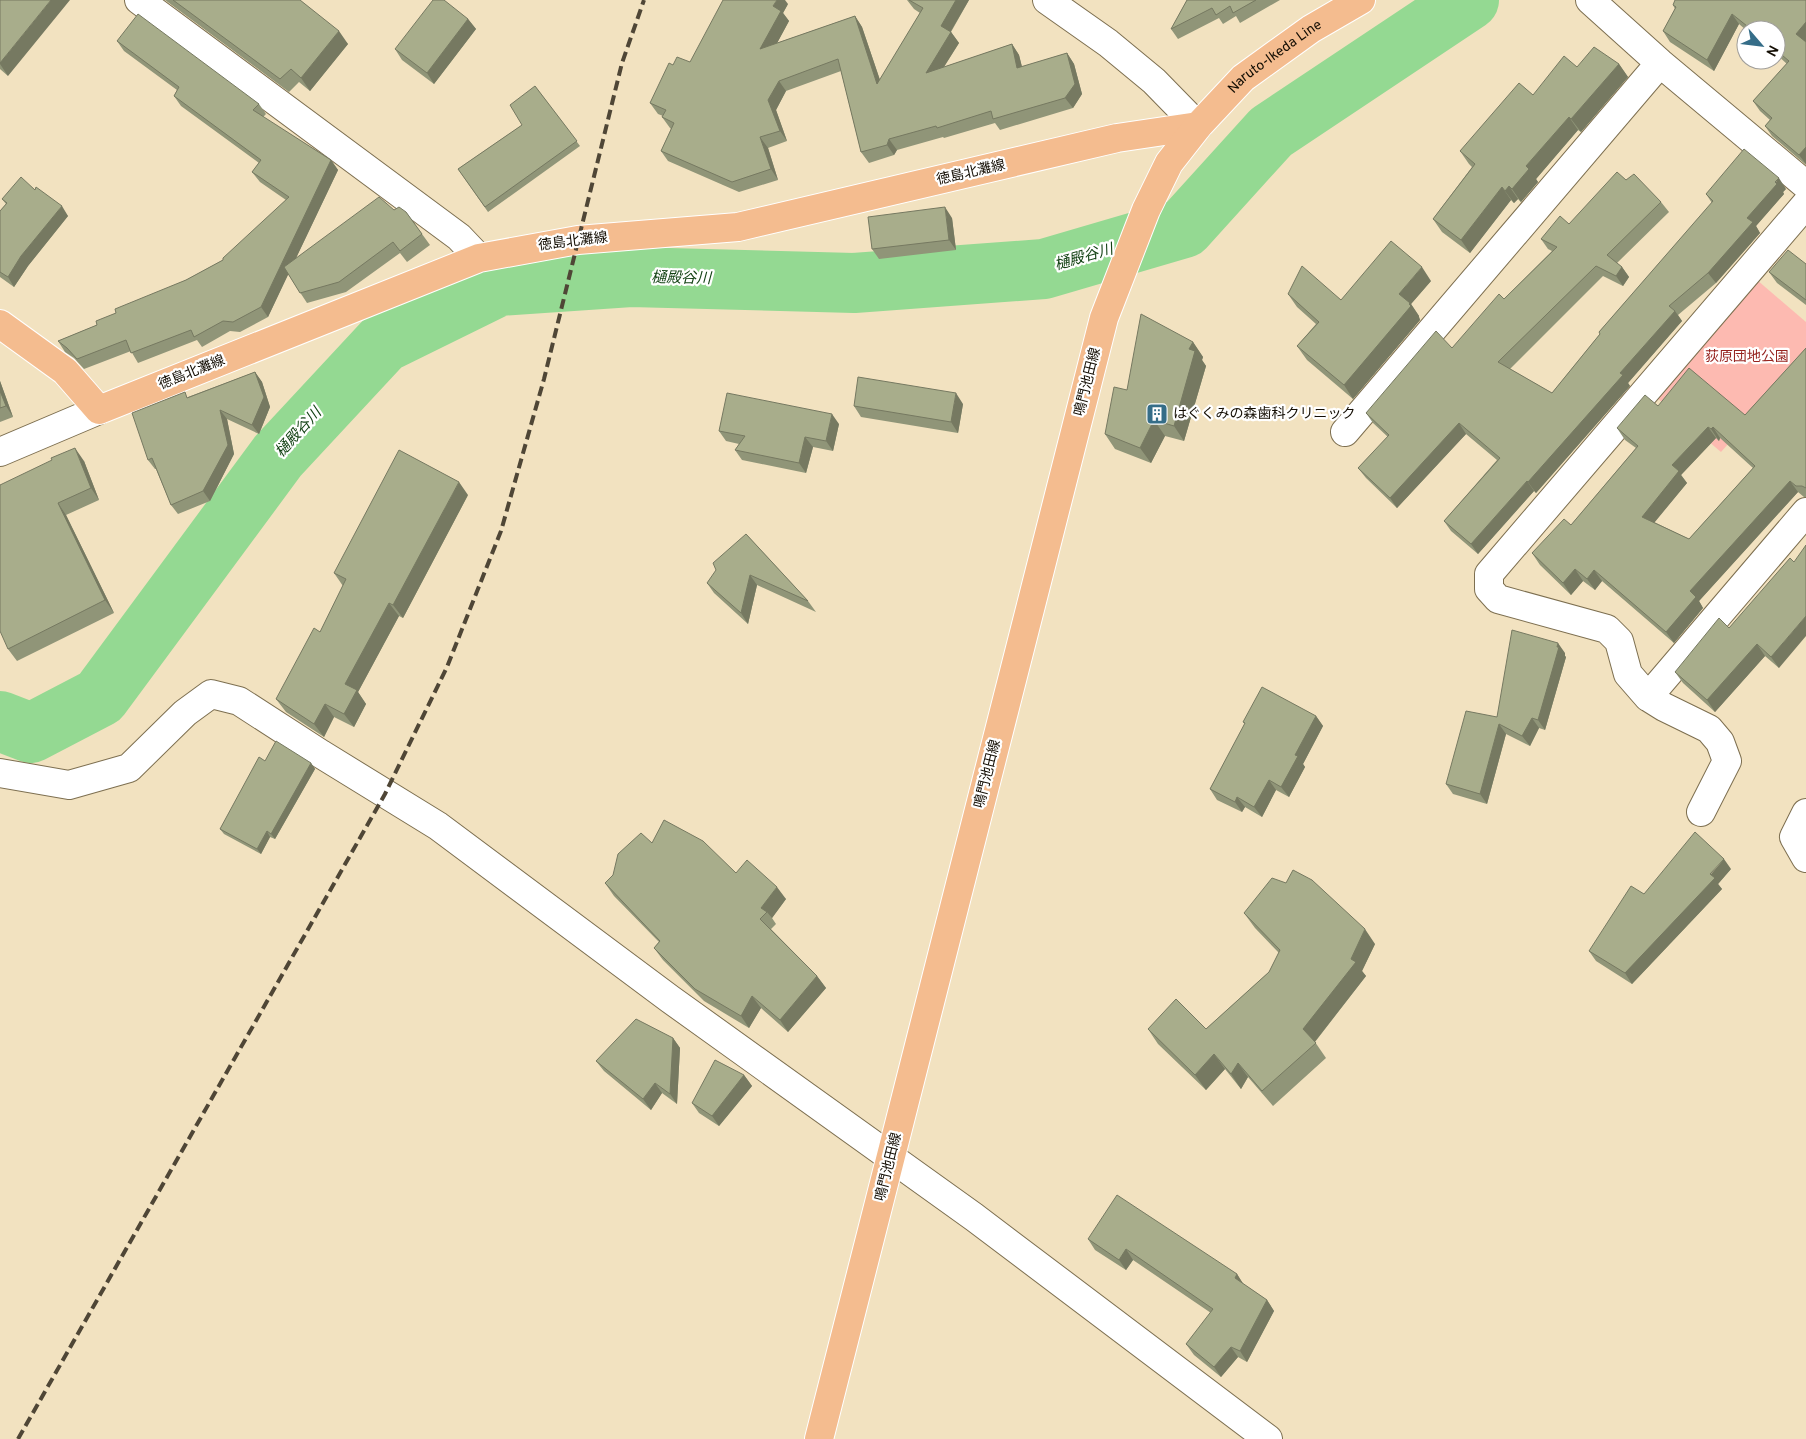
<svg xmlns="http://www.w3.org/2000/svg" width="1806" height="1439" font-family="Overpass,'Noto Sans JP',sans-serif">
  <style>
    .green { fill: #fdbab1 }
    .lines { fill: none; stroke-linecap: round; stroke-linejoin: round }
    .river { stroke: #94d992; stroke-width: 60 }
    .minor-casing { stroke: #7d6f50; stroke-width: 30 }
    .tertiary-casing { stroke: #7d6f50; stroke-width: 30 }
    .primary-casing { stroke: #fff; stroke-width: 30 }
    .minor { stroke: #fff; stroke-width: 28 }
    .tertiary { stroke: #fff; stroke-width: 28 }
    .primary { stroke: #f4bc8f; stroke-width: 28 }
    .rail { stroke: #4f4636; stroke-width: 4; stroke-dasharray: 10 5; stroke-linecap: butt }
    .wall { fill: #909578; fill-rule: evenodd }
    .shaded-wall { fill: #767961 }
    .building { fill: #a8ad8b; stroke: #767961; fill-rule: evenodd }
    .labels { text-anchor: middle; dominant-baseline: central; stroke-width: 4.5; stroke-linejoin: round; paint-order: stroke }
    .street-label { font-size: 14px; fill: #140e04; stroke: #fff }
    .park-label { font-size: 14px; fill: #962420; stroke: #fff }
    .poi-label { font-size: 14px; fill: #140e04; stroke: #fff; text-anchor: start }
    .water-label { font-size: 15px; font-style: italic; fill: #134214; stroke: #fff }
  </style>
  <rect width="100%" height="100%" fill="#f2e2c0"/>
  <!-- green -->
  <path class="green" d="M1757 280 1806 322V356L1721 452 1656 397Z"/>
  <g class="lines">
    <!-- river -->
    <path class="river" d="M0 721 31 733 100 697 278 456 383 343 499 286 631 277 854 283 1044 269 1184 228 1271 132 1469 0"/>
    <!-- minor casing -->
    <g class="minor-casing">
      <path id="minor" d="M139 0 459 237 479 258
        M1590 0 1660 63 1806 185
        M1345 432 1660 63
        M1648 697 1628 674 1619 641 1607 629 1498 599 1489 589V574L1806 204
        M0 773 69 785 129 768 185 713 211 694 239 701 321 754 438 826 670 999 974 1217 1268 1439
        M1701 812 1727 761 1720 742 1709 729 1664 707 1648 697 1806 512
        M1806 813 1794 837 1806 858"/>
    </g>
    <!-- tertiary casing -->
    <g class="tertiary-casing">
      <path id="tertiary" d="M1047 0 1108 43 1154 81 1198 126
        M0 452 99 410"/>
    </g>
    <!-- primary casing -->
    <g class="primary-casing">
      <g id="primary">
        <path d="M0 324 65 371 99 410 479 258 578 240 738 227 1117 138 1198 126"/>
        <path id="s1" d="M819 1439 1104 318 1146 210 1169 163 1198 126 1243 78 1311 29 1361 0"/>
      </g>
    </g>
    <!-- minor -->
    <use href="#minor" class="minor"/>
    <!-- tertiary -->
    <use href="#tertiary" class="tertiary"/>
    <!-- primary -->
    <use href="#primary" class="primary"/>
    <!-- rail -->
    <path class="rail" d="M18 1439 385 794 447 667 501 531 544 379 622 63 644 0"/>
  </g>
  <!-- wall -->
  <path class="wall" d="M0 0 8 76 0 69Z
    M165 0H300L348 44 310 91 299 82 289 92Z
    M907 0H969L951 32 959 43 944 67 1012 44 1019 55 1022 67 1067 53 1074 64 1082 94 1073 108 1000 130 995 123 944 138 943 137 897 150 894 155 869 163 861 152 841 71 786 91 776 110 787 141 768 148 778 180 739 192 668 161 661 151 671 129 670 128 662 117 663 116 658 114 650 103 673 65 690 62 788 4 783 13 789 21 777 43 855 16 862 27 880 80 920 13 914 9Z
    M1187 0H1280L1240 23 1236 16 1223 24 1219 18 1178 39 1171 29Z
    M1806 0V41L1805 42H1806V165L1772 136 1765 126 1770 120 1760 111 1753 101 1787 64 1776 54V30H1746L1739 24 1714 71 1670 42 1663 31 1675 9 1673 5Z
    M468 19 476 29 434 84 402 60 395 49Z
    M117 41 259 104 266 114 263 117 331 160 338 170 296 258 394 210 406 212 430 245 407 262 400 253 346 292 307 303 288 274 268 317 240 332 230 331 202 347 197 340 138 363 131 351 84 369 74 358 65 352 58 341 97 325 116 313 186 280 223 260 286 200 260 182 252 172 259 163 181 106 174 96 177 90 124 51Z
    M1619 64 1628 77 1581 132 1578 130 1536 179 1538 182 1521 202 1518 199 1514 203 1511 200 1470 253 1442 232 1433 219 1472 167 1469 164 1460 151 1533 95 1577 67Z
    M535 86 580 146 488 212 458 169 522 125Z
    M1626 180 1661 202 1669 212 1617 263 1622 267 1629 277 1623 286 1603 276 1510 369 1552 393 1600 334 1599 332 1712 203 1706 194 1786 189 1783 192 1784 194 1756 226 1760 233 1716 283 1678 315 1682 321 1628 383 1630 386 1536 493 1534 491 1478 554 1451 531 1444 521 1497 460 1466 434 1397 508 1366 478 1358 468 1388 437 1373 423 1366 413 1452 348 1504 299 1552 251 1548 249 1541 239 1569 224Z
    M35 190 68 216 28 266 14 287 0 277V211L6 204 2 199Z
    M952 218 956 250 879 259 872 249Z
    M1806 264V305L1777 283 1769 272Z
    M1431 281 1411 304 1419 316V317L1420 320 1353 399 1307 360 1297 346 1316 324 1297 307 1288 294 1341 300Z
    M1193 342 1203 357 1202 360 1206 366 1184 441 1165 436 1151 463 1115 449 1105 434 1127 390Z
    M1806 348V497H1804L1798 492 1699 601 1703 608 1674 643 1602 581 1595 590 1583 581 1571 595 1540 565 1532 553 1571 525 1636 448 1625 440 1617 428 1658 406 1745 415ZM1716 438 1719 441 1720 438 1753 468 1689 539 1654 522 1687 483 1681 475Z
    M255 372 262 382 270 407 259 434 227 419 234 454 210 501 178 514 171 505 156 469H155L148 460 188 397Z
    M0 381 13 417 0 422Z
    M963 404 958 433 861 417 854 406Z
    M839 424 833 451 813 447 806 473 742 460 735 450 739 444 726 441 719 431Z
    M84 461 99 500 66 515 114 613 17 661 8 649 0 485Z
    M468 495 403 618 399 616 358 692 366 704 354 727 334 717 324 737 286 712 276 699 320 632 343 586 334 573Z
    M746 534 808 601 816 612 757 585 748 624 714 593 707 583Z
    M1794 562 1779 668 1765 656 1715 712 1683 683 1675 672 1729 628Z
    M1565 653V656L1566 657 1545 730 1539 728 1530 746 1506 734 1487 804 1453 794 1446 784 1497 717Z
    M1316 716 1323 726 1303 764 1305 767 1289 797 1276 790 1262 817 1245 807 1242 812 1217 800 1210 789 1245 724 1243 722Z
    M265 761 311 763 315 769 275 839 270 837 261 854 224 834 220 829Z
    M652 843 736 873 786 899 772 918 776 924 771 929 817 976 826 988 788 1032 761 1008 749 1028 704 1001 663 960 654 948 659 942 614 896 605 883 613 875Z
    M1731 869 1718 884 1722 889 1632 984 1596 961 1589 951 1644 894Z
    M1244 913 1375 944 1362 971 1366 976 1315 1042 1326 1058 1273 1106 1248 1077 1241 1089 1225 1069 1206 1090 1158 1044 1148 1029H1206L1269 972 1279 953 1255 928Z
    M673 1038 680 1048 677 1104 662 1093 651 1110 604 1071 596 1061Z
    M744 1075 752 1086 719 1126 699 1113 692 1103Z
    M1088 1239 1237 1274 1243 1284 1267 1300 1274 1311 1247 1362 1238 1357 1221 1377 1194 1355 1186 1344 1211 1313 1133 1260 1126 1270 1095 1250Z"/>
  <!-- shaded-wall -->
  <path class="shaded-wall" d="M51 0H70L8 76 0 64V63Z
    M777 0H785L788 4 783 13 789 21 768 60 760 49 773 6Z
    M956 0H969L948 36 941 26Z
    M1732 14 1739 24 1714 71 1707 60Z
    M855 16 862 27 885 95 877 84Z
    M468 19 476 29 434 84 427 73Z
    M1806 22V41L1803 44 1796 34Z
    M339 31 348 44 310 91 301 78Z
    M951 32 959 43 933 84 926 73Z
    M1012 44 1019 55 1025 79 1017 68Z
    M1067 53 1074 64 1082 94 1073 108 1065 98Z
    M1619 64 1628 77 1581 132 1571 119Z
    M779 81 786 91 776 110 787 141 780 131 768 100Z
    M1569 117 1578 130 1536 179 1538 182 1521 202 1512 189 1526 166Z
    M760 137 768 148 778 180 771 169Z
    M889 139 897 150 894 155 887 145Z
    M1806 147V164L1799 155Z
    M331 160 338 170 268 317 261 307Z
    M1779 178 1786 189 1783 192 1784 194 1756 226 1760 233 1716 283 1708 273 1747 218Z
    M1509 186 1518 199 1514 203 1505 191Z
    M1502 187 1511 200 1470 253 1461 240Z
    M62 206 68 216 28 266 14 287 8 277 21 256Z
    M945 207 952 218 956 250 949 240Z
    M1422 267 1431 281 1411 304 1419 316V317L1420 320 1353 399 1344 385 1399 294Z
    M1622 267 1629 277 1623 286 1616 276Z
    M1675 311 1682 321 1628 383 1630 386 1536 493 1528 482 1620 373Z
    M1193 342 1203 357 1202 360 1206 366 1184 441 1174 426 1189 349Z
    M255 372 262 382 270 407 259 434 252 425Z
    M0 381 13 417 6 406 0 391Z
    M956 393 963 404 958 433 951 422Z
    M220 410 227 419 234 454 210 501 203 491Z
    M832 414 839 424 833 451 826 441Z
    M1154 420 1165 436 1151 463 1140 448Z
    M1459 423 1466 434 1397 508 1390 498Z
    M1708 427 1716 438 1681 475 1687 483 1650 528 1642 517 1672 465Z
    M1713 427 1720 438 1719 441 1711 429Z
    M805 437 813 447 806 473 799 463Z
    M75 448 84 461 99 500 91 488Z
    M1527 481 1534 491 1478 554 1471 544Z
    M1790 481 1798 492 1699 601 1703 608 1674 643 1666 632 1690 591Z
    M459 482 468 495 403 618 393 605Z
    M58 503 66 515 114 613 105 600Z
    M1575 569 1583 581 1571 595 1563 583Z
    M1594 570 1602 581 1595 590 1587 579Z
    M750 575 757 585 748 624 741 613Z
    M389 603 399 616 358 692 366 704 354 727 344 714 345 684Z
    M1806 616V636L1779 668 1771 657Z
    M1558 643 1565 653V656L1566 657 1545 730 1538 720Z
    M1757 644 1765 656 1715 712 1707 700Z
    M325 704 334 717 324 737 314 724Z
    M1316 716 1323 726 1303 764 1305 767 1289 797 1281 787 1295 755Z
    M1532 718 1539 728 1530 746 1522 736Z
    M1499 724 1506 734 1487 804 1480 794Z
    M311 763 315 769 275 839 271 834Z
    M1269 780 1276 790 1262 817 1254 807Z
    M1237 797 1245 807 1242 812 1235 802Z
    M267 831 270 837 261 854 257 849Z
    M1724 859 1731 869 1718 884 1722 889 1632 984 1625 973Z
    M777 887 786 899 772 918 767 912 761 908Z
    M1365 929 1375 944 1362 971 1366 976 1313 1044 1303 1029 1351 959Z
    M817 976 826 988 788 1032 780 1020Z
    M752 996 761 1008 749 1028 741 1016Z
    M673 1038 680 1048 677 1104 670 1094Z
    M1214 1054 1225 1069 1206 1090 1195 1075Z
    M1238 1063 1248 1077 1241 1089 1231 1074Z
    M744 1075 752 1086 719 1126 712 1116Z
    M655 1083 662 1093 651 1110 643 1099Z
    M1126 1249 1133 1260 1126 1270 1119 1260Z
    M1237 1274 1244 1285 1235 1278Z
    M1267 1300 1274 1311 1247 1362 1240 1351Z
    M1231 1347 1238 1357 1221 1377 1214 1367Z"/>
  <!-- building -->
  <path class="building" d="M0 0H51L0 63Z
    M173 0H300L339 31 301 78 291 69 280 79Z
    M433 0H444L468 19 427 73 395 49Z
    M723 0H777L773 6 781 11 760 49 855 16 877 84 923 8 909 0H956L941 26 951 32 926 73 1012 44 1017 68 1067 53 1075 84 1065 98 993 119 991 111 937 128 936 126 889 139 887 145 861 152 838 59 779 81 768 100 780 131 760 137 771 169 732 182 661 151 674 123 662 117 666 110 650 103 669 63 673 65 677 57 690 62Z
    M1187 0H1256L1233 13 1230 6 1216 15 1212 8 1171 29Z
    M1675 0H1806V22L1796 34 1806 42V147L1799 155 1765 126 1772 118 1753 101 1789 61 1776 50V30H1752L1732 14 1707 60 1663 31 1676 7 1673 5Z
    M138 14 259 104 253 110 331 160 261 307 233 322 223 321 194 337 191 330 131 353 126 340 77 359 67 348 58 341 97 325 96 321 116 313 115 309 186 280 223 260V258L289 197 252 172 261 160 174 96 179 87 117 41Z
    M1594 47 1619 64 1571 119 1569 117 1526 166 1529 169 1512 189 1509 186 1505 191 1502 187 1461 240 1433 219 1475 164 1460 151 1519 83 1533 95 1564 56 1577 67Z
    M535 86 577 141 485 207 458 169 522 125 510 105Z
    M1744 149 1779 178 1775 182 1777 184 1747 218 1753 222 1708 273 1669 306 1675 311 1620 373 1623 375 1528 482 1527 481 1471 544 1444 521 1500 458 1459 423 1390 498 1358 468 1389 435 1366 413 1436 331 1452 348 1499 294 1504 299 1557 247 1541 239 1560 216 1569 224 1617 172 1626 180 1634 174 1661 202 1607 255 1622 267 1616 276 1596 266 1498 362 1552 393 1600 334 1599 332 1713 201 1706 194Z
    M21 177 35 190 36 187 62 206 21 256 8 277 0 272V211L7 203 2 199Z
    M379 197 394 210 399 207 406 212 422 234 400 251 393 242 339 282 300 293 284 267Z
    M945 207 949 240 872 249 868 217Z
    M1391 241 1422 267 1399 294 1410 303 1409 304 1411 306 1344 385 1297 346 1319 322 1288 294 1302 266 1341 300Z
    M1788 250 1806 264V300L1769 272Z
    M1141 314 1193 342 1189 349 1195 351 1174 426 1154 420 1140 448 1105 434 1114 387 1127 390Z
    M1806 348V488L1802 486H1796L1790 481 1690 591 1696 597 1666 632 1594 570 1587 579 1575 569 1563 583 1532 553 1564 519 1571 525 1638 446 1617 428 1645 395 1658 406 1689 368 1745 415ZM1708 427 1711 429 1713 427 1755 466 1689 539 1642 517 1679 471 1672 465Z
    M255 372 264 397 252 425 220 410 228 445 203 491 171 505 152 458 148 460 132 413 185 392 187 398Z
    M858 377 956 393 951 422 854 406Z
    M0 391 6 406 0 408Z
    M727 393 832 414 826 441 805 437 799 463 735 450 745 436 719 431Z
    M75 448 91 488 58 503 105 600 8 649 0 631V485L52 460 51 458Z
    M399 450 459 482 393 605 389 603 345 684 357 690 344 714 325 704 314 724 276 699 314 628 320 632 346 579 334 573Z
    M746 534 808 601 750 575 741 613 707 583 716 570 713 563Z
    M1806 545V616L1771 657 1757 644 1707 700 1675 672 1719 618 1729 628 1790 558 1794 562Z
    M1512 630 1558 643 1557 647H1559L1538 720 1532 718 1522 736 1499 724 1480 794 1446 784 1466 711 1497 717Z
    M1262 687 1316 716 1295 755 1298 756 1281 787 1269 780 1254 807 1237 797 1235 802 1210 789 1245 723 1243 722Z
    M276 741 311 763 271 834 267 831 257 849 220 829 259 757 265 761Z
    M664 820 703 841 736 873 747 860 777 887 761 908 767 912 760 919 817 976 780 1020 752 996 741 1016 695 989 654 948 660 941 605 883 613 875 618 854 641 833 652 843Z
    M1695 832 1724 859 1710 874 1715 878 1625 973 1589 951 1631 886 1644 894Z
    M1293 870 1312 880 1365 929 1351 959 1356 962 1303 1029 1316 1043 1262 1091 1238 1063 1231 1074 1214 1054 1195 1075 1148 1029 1176 999 1206 1029 1269 972 1280 950 1244 913 1272 878 1286 883Z
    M636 1019 673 1038 670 1094 655 1083 643 1099 596 1061Z
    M715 1060 744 1075 712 1116 692 1103Z
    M1117 1195 1237 1274 1235 1278 1267 1300 1240 1351 1231 1347 1214 1367 1186 1344 1213 1309 1126 1249 1119 1260 1088 1239Z"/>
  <!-- icons -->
  <defs>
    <g id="building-square" transform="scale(1.125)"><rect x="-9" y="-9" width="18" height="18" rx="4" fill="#356d88" stroke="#fff"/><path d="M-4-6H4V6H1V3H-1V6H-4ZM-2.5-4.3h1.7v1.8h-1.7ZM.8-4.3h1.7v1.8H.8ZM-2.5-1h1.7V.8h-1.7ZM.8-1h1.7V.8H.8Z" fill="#fff"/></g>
  </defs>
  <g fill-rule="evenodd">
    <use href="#building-square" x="1157" y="414"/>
  </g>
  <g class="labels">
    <!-- street labels -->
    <g class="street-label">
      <text stroke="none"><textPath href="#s1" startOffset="1476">Naruto-Ikeda Line</textPath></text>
      <text transform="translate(971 173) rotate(-13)">徳島北灘線</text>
      <text transform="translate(573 242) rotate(-7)">徳島北灘線</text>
      <text transform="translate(192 373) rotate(-22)">徳島北灘線</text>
      <text transform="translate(1088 382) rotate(-76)">鳴門池田線</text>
      <text transform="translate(988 774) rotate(-76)">鳴門池田線</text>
      <text transform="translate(889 1167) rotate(-76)">鳴門池田線</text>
    </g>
    <!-- park labels -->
    <g class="park-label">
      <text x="1747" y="357">荻原団地公園</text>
    </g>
    <!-- poi labels -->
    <g class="poi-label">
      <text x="1173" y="414">はぐくみの森歯科クリニック</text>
    </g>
    <!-- water labels -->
    <g class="water-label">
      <text transform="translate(1084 258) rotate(-16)">樋殿谷川</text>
      <text transform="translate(681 279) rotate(1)">樋殿谷川</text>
      <text transform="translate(299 433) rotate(-48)">樋殿谷川</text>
    </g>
  </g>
  <!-- north arrow -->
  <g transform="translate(1761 45) rotate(118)"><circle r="24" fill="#ffffff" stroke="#a19f9b"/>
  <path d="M0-4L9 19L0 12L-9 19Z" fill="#356d88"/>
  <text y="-8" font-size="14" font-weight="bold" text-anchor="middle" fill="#140e04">N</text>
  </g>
</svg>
